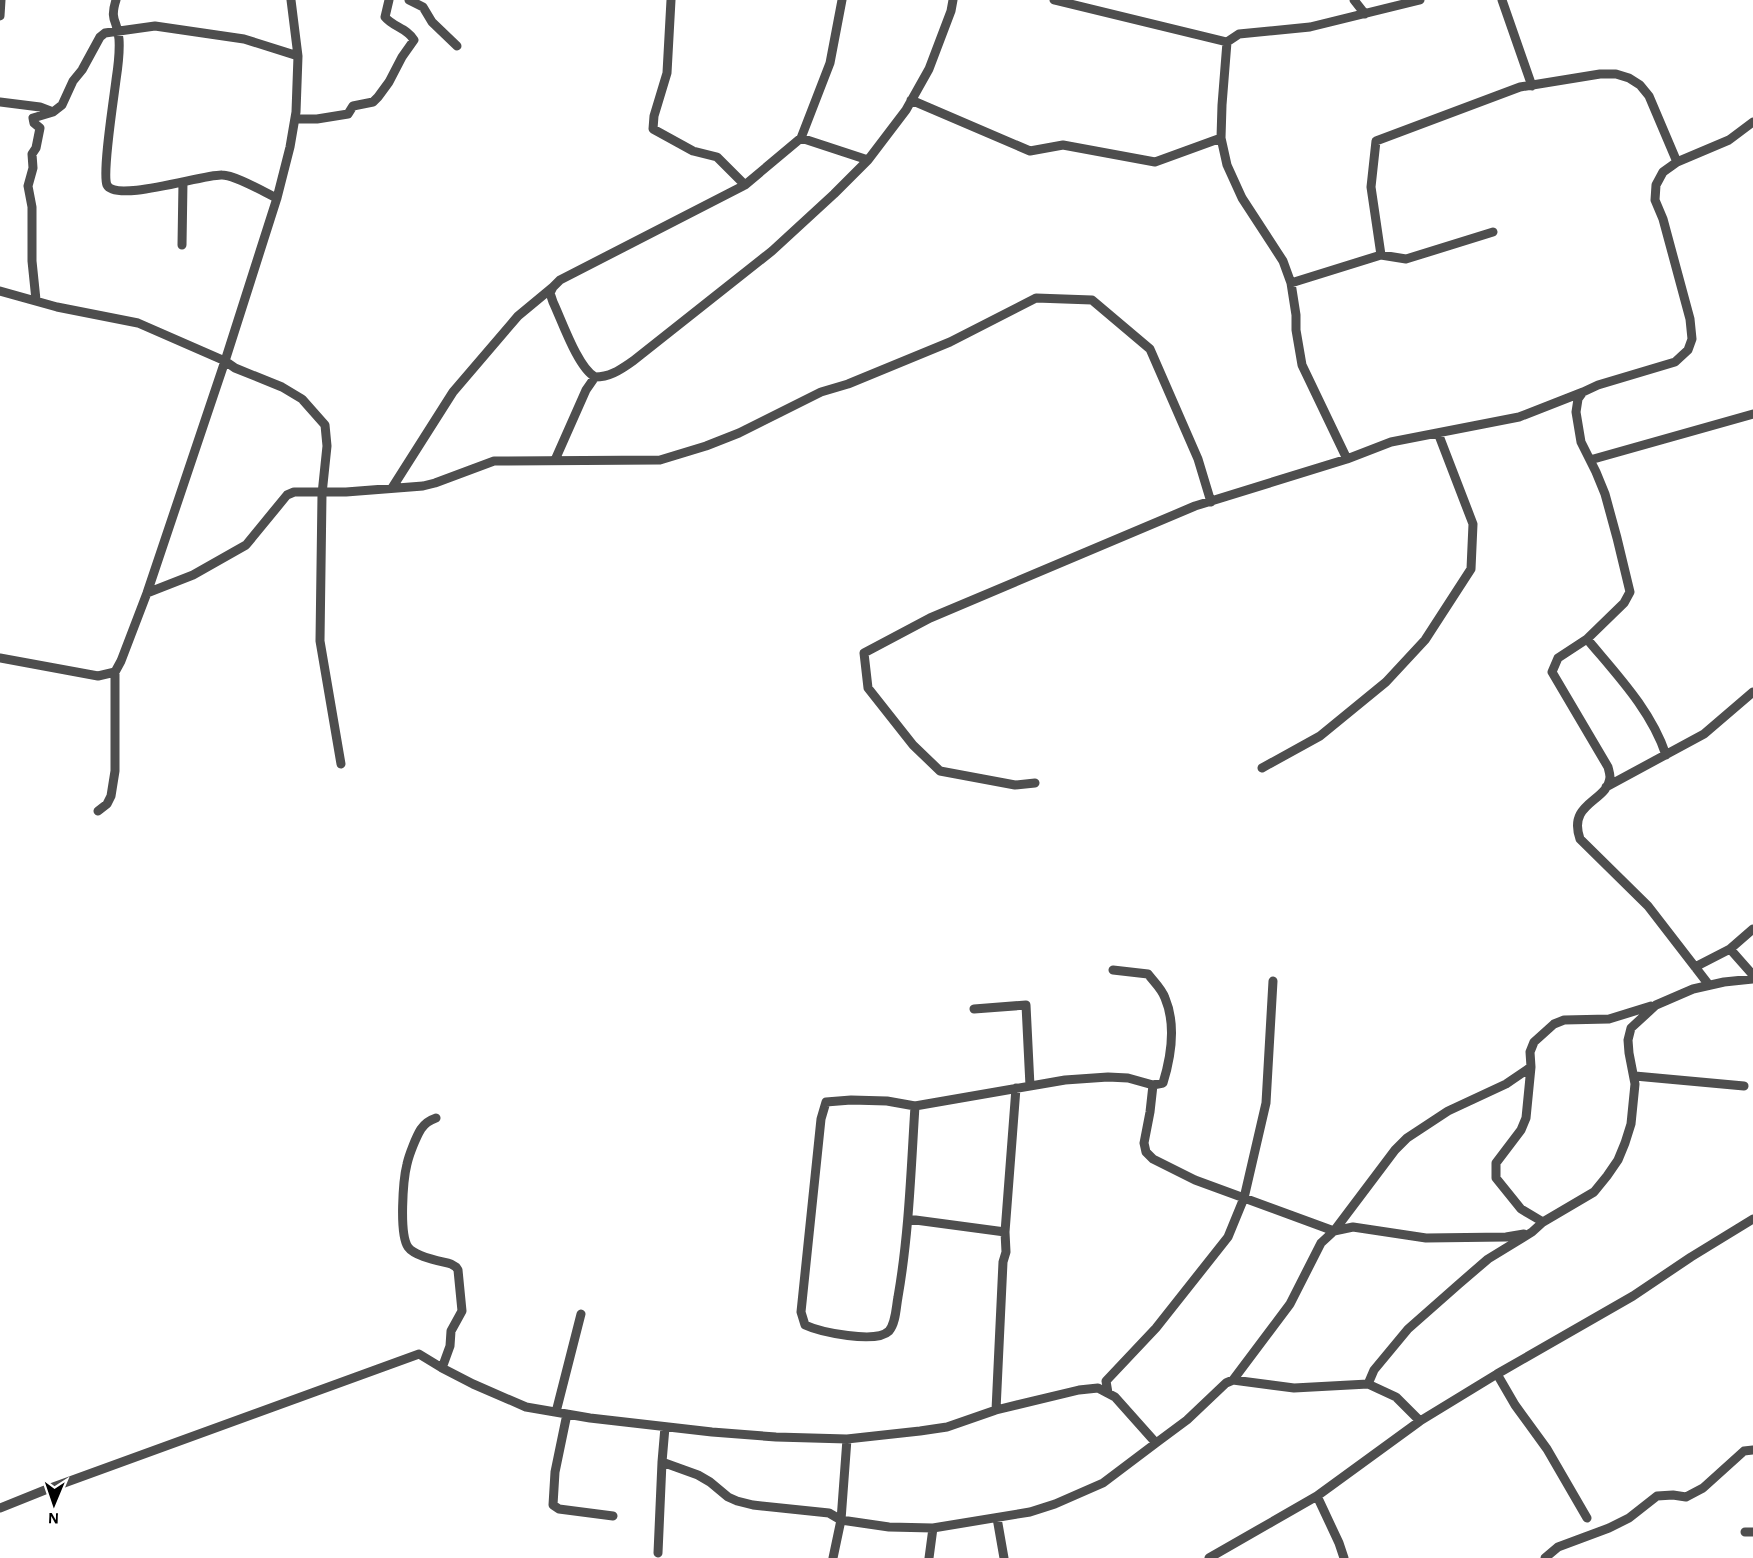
<svg xmlns="http://www.w3.org/2000/svg" width="1753" height="1558" font-family="'Alegreya Sans',sans-serif">
  <style>
    .lines { fill: none; stroke-linecap: round; stroke-linejoin: round }
    .street { stroke: #4e4e4e; stroke-width: 9 }
  </style>
  <rect width="100%" height="100%" fill="#fff"/>
  <g class="lines">
    <!-- street -->
    <path class="street" d="M116 0C109 22 118 20 119 39 120 53 118 67 116 80 114 97 102 173 107 185 116 203 204 174 222 175 235 175 264 192 277 198
      M409 0 423 7 432 22 457 46
      M671 0 667 73 654 116 653 129 693 151 717 157 745 185
      M1054 0 1227 42 1239 34 1310 27 1420 0
      M1354 0 1365 14
      M1502 0 1532 86
      M0 16 1 0
      M1227 42 1222 105 1221 138 1227 165 1242 198 1283 261 1291 283 1296 315V330L1302 365 1347 459
      M911 100 1030 151 1063 145 1155 162 1221 138
      M0 102 40 107 53 112
      M295 119H317L348 114 353 106 373 102 378 97 389 82 402 57 414 40C407 28 393 27 385 17L389 0
      M801 138 830 63 842 0
      M182 245 183 182
      M1381 255 1371 187 1376 141 1520 87 1600 74H1616L1629 78 1640 85 1649 96 1677 162
      M1291 283 1381 255 1406 259 1493 232
      M0 291 57 307 138 323 225 361 235 368 282 387 302 399 325 425 327 446 322 494 320 641 341 764
      M36 300 32 261V207L28 186 33 168 32 154 36 148 40 128 34 123 33 118 53 112 62 105 73 81 82 70 100 37 105 33 155 26 244 39 298 56
      M595 377C578 368 562 321 553 302L550 293 553 287 560 280 745 185 801 138 868 160
      M555 460 586 390 595 377C611 377 621 369 633 361L772 251 834 194 868 160 906 110 929 69 951 11 953 0
      M1590 460 1753 414
      M392 488 453 392 518 316 553 287
      M147 593 193 575 246 545 287 495 294 492H346L423 486 435 483 494 461 660 460 706 446 739 433 821 392 848 384 950 342 1036 298 1092 300 1150 349 1198 459 1211 502
      M1587 639C1617 675 1651 710 1666 755
      M0 658 98 676 115 672 121 661 147 593 225 361 277 198 290 147 296 112 298 56 291 0
      M1262 768 1320 736 1386 682 1425 640 1471 569 1473 524 1438 433
      M1035 783 1015 785 940 771 913 745 868 688 864 653 930 618 1195 506 1347 459 1391 442 1519 417 1583 392
      M1606 787 1704 734 1753 692
      M98 811 107 804 111 796 115 771V672
      M1730 949 1753 975
      M1695 967 1730 949 1753 929
      M1113 970 1148 974C1154 982 1162 989 1165 998 1176 1024 1171 1057 1163 1083L1153 1085 1150 1112 1144 1143 1146 1152 1153 1159 1195 1180 1334 1231 1395 1150 1407 1138 1448 1111 1506 1084 1531 1067
      M1709 985 1648 906 1580 839C1567 802 1608 802 1610 777 1610 774 1609 771 1608 767L1552 672 1558 658 1587 639 1624 603 1630 592 1617 538 1605 494 1596 472 1581 442 1576 412 1578 399 1583 392 1598 385 1675 362 1688 350 1692 339 1690 319 1663 219 1655 200 1656 185 1663 172 1677 162 1729 140 1753 122
      M974 1009 1026 1005 1030 1086
      M1635 1076 1744 1086
      M915 1106C911 1169 909 1234 898 1297 896 1307 896 1323 889 1331 876 1344 820 1332 805 1325L801 1312 821 1119 826 1102 851 1100 887 1101 915 1106 1065 1080 1108 1077 1128 1078 1153 1085
      M436 1118C430 1120 425 1123 421 1129 416 1137 409 1155 407 1164 403 1180 399 1234 408 1247 415 1257 440 1261 451 1264L456 1267 458 1270 462 1311 451 1331 450 1346 442 1368
      M908 1219 1005 1232 1006 1252 1003 1262 996 1410
      M1543 1222 1521 1209 1496 1178V1163L1521 1130 1526 1118 1531 1067 1530 1052 1534 1042 1554 1024 1564 1020 1609 1019 1651 1006
      M1005 1232 1016 1088
      M1497 1374 1515 1405 1547 1449 1587 1518
      M1233 1380 1290 1304 1321 1243 1334 1231 1353 1227 1426 1238 1506 1237 1524 1234
      M1368 1384 1374 1370 1408 1329 1459 1284 1488 1259 1532 1232 1543 1222 1594 1192 1607 1176 1618 1160 1625 1143 1631 1124 1635 1084 1629 1053 1628 1040 1631 1028 1656 1005 1693 989 1724 982 1753 979
      M1108 1393 1106 1381 1156 1328 1228 1237 1244 1198 1266 1103 1273 981
      M556 1412 581 1314
      M567 1414 555 1472 553 1505 559 1509 613 1516
      M665 1427 662 1462 698 1475 710 1482 728 1497 737 1501 753 1505 829 1513 841 1520 889 1527 933 1528 1030 1512 1055 1504 1103 1483 1156 1443
      M1317 1496 1339 1543 1344 1558
      M0 1508 45 1490 419 1354 442 1368 473 1384 526 1407 590 1418 712 1432 776 1437 847 1439 920 1431 947 1427 996 1410 1079 1390 1098 1388 1115 1397 1156 1443 1187 1420 1226 1383 1233 1380 1294 1388 1368 1384 1396 1397 1420 1421
      M997 1518 1004 1558
      M1745 1532H1753
      M658 1553 662 1462
      M833 1558 841 1520 847 1439
      M929 1558 933 1528
      M1209 1558 1317 1496 1420 1421 1497 1374 1633 1296 1691 1257 1753 1219
      M1545 1558 1558 1547 1609 1528 1629 1518 1657 1496 1673 1495 1686 1497 1703 1488 1744 1451 1753 1450"/>
  </g>
  <!-- north arrow -->
  <g transform="translate(54 1504) rotate(182)" stroke="#ffffff" stroke-width="4.5" paint-order="stroke">
  <path d="M0-4.5L10 22L0 15L-10 22Z" fill="#000000"/>
  <text y="-9" font-size="16" font-weight="bold" text-anchor="middle" fill="#000000">N</text>
  </g>
</svg>
